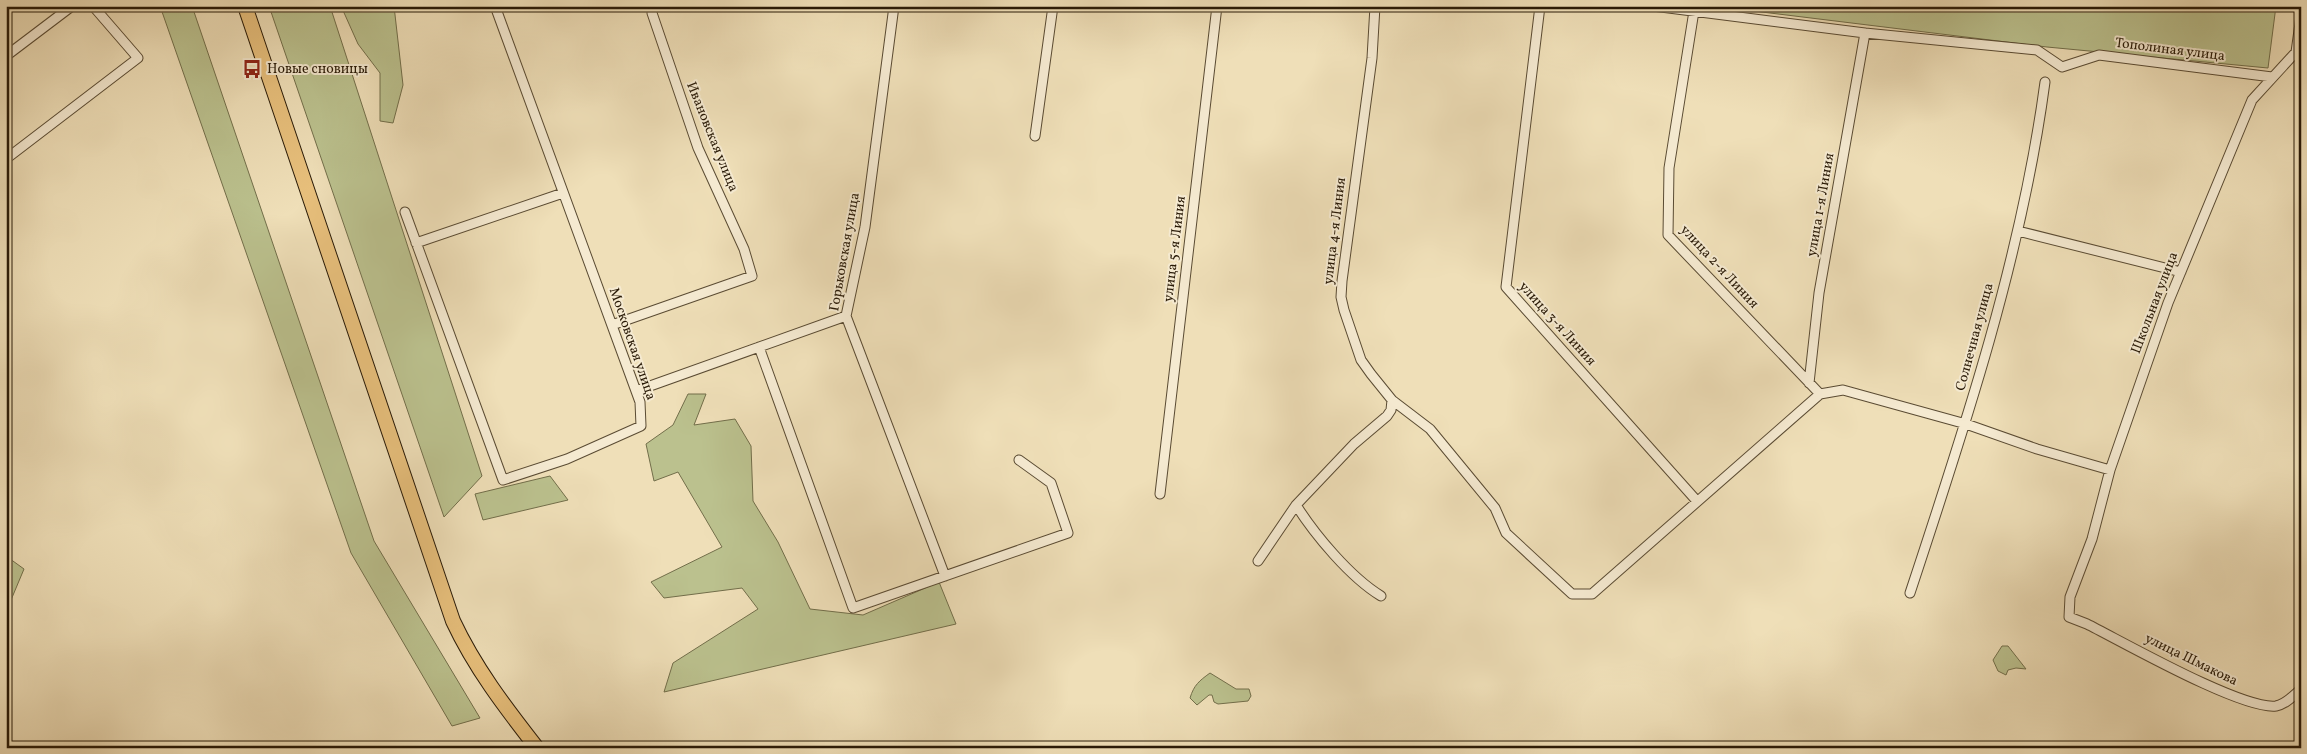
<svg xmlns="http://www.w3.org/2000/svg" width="2307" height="754" font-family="Vollkorn,serif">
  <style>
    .green { fill: #bbc18e; stroke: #726e4a }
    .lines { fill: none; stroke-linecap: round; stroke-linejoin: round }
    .minor-casing { stroke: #5a4b33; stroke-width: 11 }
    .primary-casing { stroke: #291a07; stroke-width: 16 }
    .minor { stroke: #f5ead1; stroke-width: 9 }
    .primary { stroke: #e8c07c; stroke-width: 14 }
    .labels { text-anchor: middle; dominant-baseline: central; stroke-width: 4; stroke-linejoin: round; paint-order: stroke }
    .street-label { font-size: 14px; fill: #291a07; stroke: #f5ead1 }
    .poi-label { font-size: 14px; fill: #291a07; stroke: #f5ead1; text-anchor: start }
  </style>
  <rect width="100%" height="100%" fill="#efdfb8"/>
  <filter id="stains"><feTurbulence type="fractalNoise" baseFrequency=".004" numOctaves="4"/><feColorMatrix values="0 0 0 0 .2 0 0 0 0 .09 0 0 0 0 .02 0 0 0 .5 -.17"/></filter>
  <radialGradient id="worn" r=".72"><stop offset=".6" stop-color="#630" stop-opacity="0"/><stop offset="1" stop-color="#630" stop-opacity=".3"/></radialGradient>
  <!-- green -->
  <path class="green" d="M160 6H192L374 541 480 718 452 726 351 553Z
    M269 6H330L482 476 444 517Z
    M341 6H394L403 85 393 123 380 121V73L358 44Z
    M1713 6H2276L2268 68 2047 47Z
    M688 394H706L694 425 735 419 751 446 753 501 778 542 810 609 863 615 939 582 956 624 664 692 673 663 758 609 742 588 664 598 651 582 722 547 678 472 654 481 646 444 673 425Z
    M550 476 568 500 483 520 475 494Z
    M6 556 24 569 11 600H6Z
    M2002 646H2008L2026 669 2016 668 2008 670 2006 675 1998 671 1993 660Z
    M1210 673 1236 689H1249L1251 696 1248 701 1218 704 1214 702 1212 695H1209L1197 705 1190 698C1194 685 1199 681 1210 673Z"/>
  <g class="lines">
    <!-- minor casing -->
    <g class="minor-casing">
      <path id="minor" d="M894 6 865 227 846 316 945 576
        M1375 6 1372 58 1342 281 1341 297 1344 310 1361 360 1371 374 1392 400 1430 429 1495 508 1506 533 1572 594H1592L1820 394 1843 390 1966 424 2037 449 2110 470
        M1540 6 1506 287 1696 500
        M1653 6 1865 33 2037 50 2062 67 2099 55 2272 77
        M1694 11 1669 168 1668 235 1820 394
        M2301 16 2296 52 2252 100 2168 303 2110 470 2092 539 2070 597 2069 617 2087 624C2123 642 2242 710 2276 706 2286 704 2293 696 2301 689
        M6 56 72 6
        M1035 136 1053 6
        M6 159 138 58 93 6
        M405 212 503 480 567 459 641 426 640 402 495 6
        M2018 231 2181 272
        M416 243 563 193
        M612 325 752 276 744 249 698 148 652 13 653 6
        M759 347 853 608 1068 533 1051 483 1019 460
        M1809 383 1819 293 1865 33
        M636 391 846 316
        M1160 494 1217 6
        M1296 505C1315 535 1350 577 1381 596
        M1258 561 1296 505 1354 444 1387 416 1391 410 1392 400
        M1910 593C1965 427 2022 255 2045 82"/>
    </g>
    <!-- primary casing -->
    <g class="primary-casing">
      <path id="primary" d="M245 6 453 621C475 668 505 707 537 748"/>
    </g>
    <!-- minor -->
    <use href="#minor" class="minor"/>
    <!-- primary -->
    <use href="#primary" class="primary"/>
  </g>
  <!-- icons -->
  <defs>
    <g id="bus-bare" transform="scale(1.5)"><path d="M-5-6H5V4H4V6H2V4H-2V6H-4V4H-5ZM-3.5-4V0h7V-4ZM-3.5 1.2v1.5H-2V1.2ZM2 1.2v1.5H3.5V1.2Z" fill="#8f2418" stroke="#f5ead1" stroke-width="2.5" paint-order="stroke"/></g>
  </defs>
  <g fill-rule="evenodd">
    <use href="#bus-bare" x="252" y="69"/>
  </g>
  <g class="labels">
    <!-- street labels -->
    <g class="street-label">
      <text transform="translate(2170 50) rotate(7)">Тополиная улица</text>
      <text transform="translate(712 137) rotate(68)">Ивановская улица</text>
      <text transform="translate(1821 205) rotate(-80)">улица 1-я Линия</text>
      <text transform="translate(1335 231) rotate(-83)">улица 4-я Линия</text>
      <text transform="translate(1175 249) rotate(-83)">улица 5-я Линия</text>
      <text transform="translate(845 252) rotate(-80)">Горьковская улица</text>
      <text transform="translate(1719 267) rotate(47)">улица 2-я Линия</text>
      <text transform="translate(2155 303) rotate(-69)">Школьная улица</text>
      <text transform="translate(1557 324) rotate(48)">улица 3-я Линия</text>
      <text transform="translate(1975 337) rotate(-75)">Солнечная улица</text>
      <text transform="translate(632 344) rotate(71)">Московская улица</text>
      <text transform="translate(2191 660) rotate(26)">улица Шмакова</text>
    </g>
    <!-- poi labels -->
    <g class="poi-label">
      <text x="267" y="69">Новые сновицы</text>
    </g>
  </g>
  <!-- margin -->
  <rect width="2307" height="754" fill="none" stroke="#efdfb8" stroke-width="25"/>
  <rect x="8" y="8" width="2292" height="739" fill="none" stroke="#291a07" stroke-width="2.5"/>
  <rect x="12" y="12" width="2282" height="729" fill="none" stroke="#291a07"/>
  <rect width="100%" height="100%" filter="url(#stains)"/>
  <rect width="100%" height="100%" fill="url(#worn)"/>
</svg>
